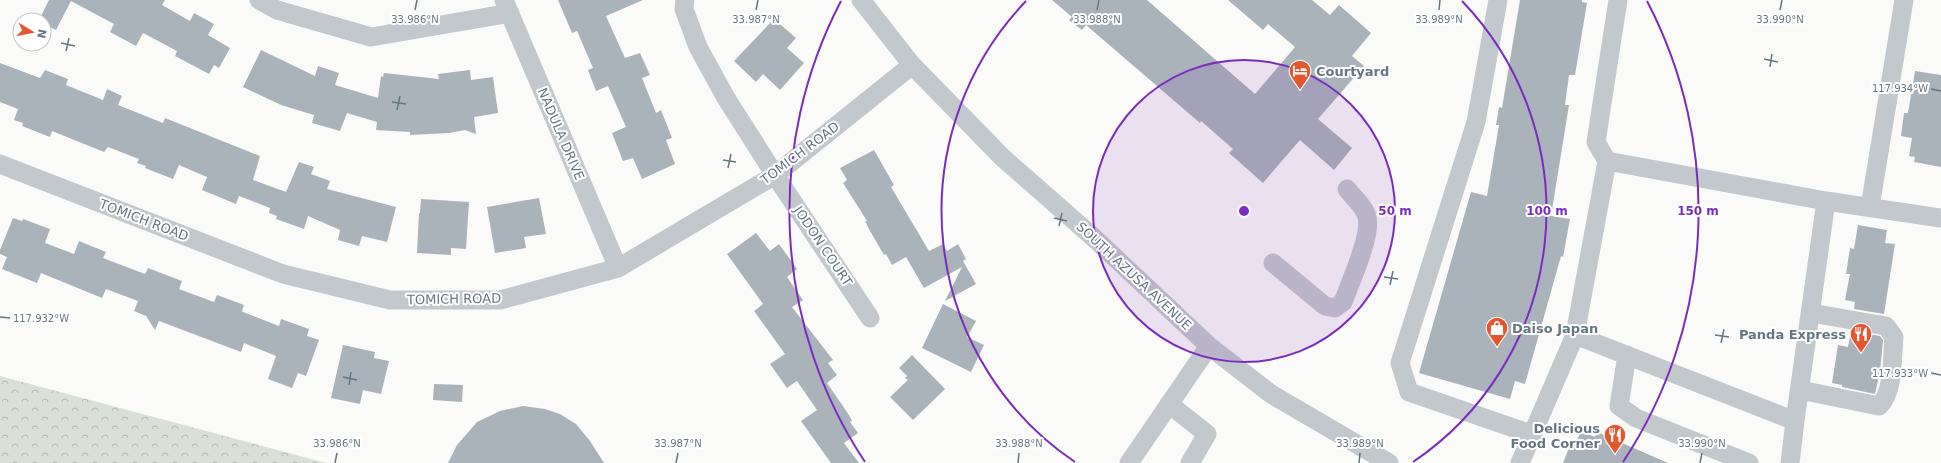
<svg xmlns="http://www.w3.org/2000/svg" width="1941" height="463" font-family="'DejaVu Sans',sans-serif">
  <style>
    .park { fill: url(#park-crowns) }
    .building { fill: #aab3b9 }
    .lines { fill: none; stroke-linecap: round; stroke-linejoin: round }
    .minor { stroke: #c3c8cc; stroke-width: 19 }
    .ticks { fill: none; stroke: #657683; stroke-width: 1.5 }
    .ring { fill: none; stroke: #7b2cbf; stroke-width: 2 }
    .labels { text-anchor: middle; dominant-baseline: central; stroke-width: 4; stroke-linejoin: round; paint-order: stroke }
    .poi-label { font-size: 13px; font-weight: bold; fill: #657683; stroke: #fff; text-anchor: start }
    .street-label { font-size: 13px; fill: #657683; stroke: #fff }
    .ticks-label { font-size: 10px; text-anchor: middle; fill: #657683; stroke: #fff; stroke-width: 4; stroke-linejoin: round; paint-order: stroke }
    .centre { fill: #7b2cbf; stroke: #fff; stroke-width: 2 }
    .ring-label { font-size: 12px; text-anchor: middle; font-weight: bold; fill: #7b2cbf; stroke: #fff; stroke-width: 4; stroke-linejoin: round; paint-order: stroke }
  </style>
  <defs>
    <pattern id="park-crowns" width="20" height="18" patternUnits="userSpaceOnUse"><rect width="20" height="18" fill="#dadfd7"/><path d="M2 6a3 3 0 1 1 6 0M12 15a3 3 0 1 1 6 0" fill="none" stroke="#b4b9b4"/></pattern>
  </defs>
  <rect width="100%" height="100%" fill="#fafaf8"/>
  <!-- park -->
  <path class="park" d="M0 376 326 463H0Z"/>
  <!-- building -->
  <path class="building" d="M49 0H165L162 5 190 21 194 13 214 24 208 35 230 48 219 68 214 65 209 74 175 56 177 51 143 33 136 46 110 32 114 24 71 1 56 30 44 24V20H39Z
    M558 0H643L606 16 625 58 640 53 650 75 642 78 656 113 661 110 667 125 672 138 666 140 675 164 642 179 633 158 623 161 612 133 626 127 608 86 596 91 588 70 593 68 577 31 572 33Z
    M1052 0H1147L1255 94 1295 47 1268 24 1263 30 1228 0H1312L1330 15 1339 5 1371 33 1352 56 1364 66 1318 119 1352 148 1334 170 1300 140 1263 183 1229 153 1233 149 1201 121 1200 123 1086 25 1082 30 1069 20 1072 17Z
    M1520 0H1582V2L1587 3 1575 75H1569L1565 105H1569L1551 216 1570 219 1563 257 1561 256 1525 384 1515 381 1510 399 1419 373 1471 192 1487 196 1499 125H1496L1499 107 1502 108Z
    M774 19 796 38 787 48 804 63 780 90 763 74 756 82 734 61Z
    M261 50 315 76 318 66 339 73 335 85 378 98 381 76 383 77 384 73 439 79 438 74 470 70 471 80 493 77 498 113 474 117 476 134 465 130 449 133 410 135V132L376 130 377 122 347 113 340 131 312 123 314 115 281 105 243 87Z
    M0 63 40 78 45 70 68 79 66 85 103 100 107 89 122 96 118 105 163 123 165 118 260 156 253 180 286 192 299 162 314 167 311 174 330 181 327 189 396 207 387 242 362 236 359 246 338 240 340 230 308 216 304 229 276 219 277 216 269 213 270 208 239 196 236 204 202 190 207 177 179 165 173 179 145 168 146 166 137 163 139 159 108 147 104 152 52 131 50 137 22 126 23 123 14 120 18 109 0 102Z
    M1915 71 1941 75V167L1914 162 1915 157 1909 156 1912 138 1901 136 1904 113H1908Z
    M874 150 894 185 891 187 929 251 943 244 947 251 958 244 966 259 963 261 976 284 945 301 962 267 924 288 906 257 892 265 886 254 884 255 870 231 865 221H867L843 183 847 180 840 168Z
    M539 198 546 234 524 237 526 248 495 253 487 207Z
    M421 199 469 202 466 249 451 248V255L417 253 419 213H420Z
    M13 218 22 221 23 219 50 229 45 243 74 254 79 241 106 252 103 258 145 274 148 268 182 281 179 289 214 302 217 295 244 305 242 311 243 312 279 326 281 319 309 329 307 336 319 340 306 376 298 373 292 388 268 379 276 356 244 343 241 352 159 321 155 330 146 316 134 311 138 301 106 289 102 298 41 273 37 283 2 269 7 257 0 254V250Z
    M1858 225 1887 230 1885 243 1895 244 1884 314 1854 309 1855 302 1845 300 1850 274H1846L1850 248 1854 249Z
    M756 233 770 251 779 244 797 269 787 277 803 300 792 307 833 360 828 363 837 375 827 383 849 415 852 421 850 422 858 433 844 443 859 463H831L801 421 817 410 797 381 787 388 770 364 785 354 754 311 763 304 727 254Z
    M943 304 976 321 967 337 984 345 971 372 922 348Z
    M1851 331 1880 336 1883 340 1880 372 1875 394 1842 387V385L1832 383 1838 345 1848 347Z
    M343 345 375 352 374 358 389 361 381 394 363 390 360 404 331 398Z
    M912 355 945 389 913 420 890 397 908 380 905 378 907 376 899 368Z
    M434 384 463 385 462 402 433 400Z
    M523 406 545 409 560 414 576 424 590 441 604 463H448L457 445 477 422 500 411Z
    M1581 431 1595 437 1597 432 1668 463H1563L1571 443 1575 445Z"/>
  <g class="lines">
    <!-- minor -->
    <path class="minor" d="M259 0 277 10 371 37 510 13
      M504 0 618 268
      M685 0 684 9 698 47 726 98 775 175 870 318
      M861 0 912 65 1003 158 1093 237 1209 346 1271 394 1389 463
      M1498 0 1476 122 1400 363 1409 392 1531 434
      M1607 161 1596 142 1618 0
      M0 164 283 274 390 300H500L618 268 775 175 912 65
      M1826 201 1941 218
      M1870 207 1904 0
      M1273 263 1325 306 1335 308 1343 302C1350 283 1372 235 1367 217 1365 207 1353 197 1347 189
      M1575 335 1607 161 1826 201 1795 421
      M1627 355 1619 406 1636 418 1749 463
      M1800 390 1879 406C1894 393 1892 356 1894 337L1886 326 1811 313
      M1169 404 1207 434 1190 463
      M1129 463 1209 346
      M1520 463 1575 335 1795 421 1790 463"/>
  </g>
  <!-- ticks -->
  <path class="ticks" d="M415 10 417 0M756 10 758 0M1097 10 1099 0M1439 10 1440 0M1780 10 1782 0M61 43 75 46M66 51 69 38M1764 59 1778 62M1770 67 1772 54M1931 89 1941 91M392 102 406 104M397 110 400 96M723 160 736 162M728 168 731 154M1054 218 1067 221M1059 226 1062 213M1384 277 1398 279M1390 285 1393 271M0 317 10 318M1715 335 1729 337M1721 343 1724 329M1931 373 1941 375M343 377 357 380M349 385 351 372M335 463 337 453M676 463 678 453M1018 463 1019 453M1359 463 1360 453M1700 463 1702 453"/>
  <!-- distance rings -->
  <circle cx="1244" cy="211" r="151" fill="#7b2cbf" fill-opacity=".12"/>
  <g class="ring">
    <circle cx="1244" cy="211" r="151"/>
    <path d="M1075 462A303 303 0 0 1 1026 1M1462 1A303 303 0 0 1 1413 462"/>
    <path d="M865 462A454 454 0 0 1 841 1M1647 1A454 454 0 0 1 1623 462"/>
  </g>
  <!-- icons -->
  <defs>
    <g id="hotel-pin" transform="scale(1.15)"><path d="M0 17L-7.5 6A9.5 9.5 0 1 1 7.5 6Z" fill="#e4572e" stroke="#fff"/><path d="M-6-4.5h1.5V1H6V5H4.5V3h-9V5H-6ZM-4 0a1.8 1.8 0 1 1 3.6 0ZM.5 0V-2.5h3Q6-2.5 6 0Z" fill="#fff"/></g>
    <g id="shop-pin" transform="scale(1.15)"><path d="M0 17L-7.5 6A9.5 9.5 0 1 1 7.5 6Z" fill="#e4572e" stroke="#fff"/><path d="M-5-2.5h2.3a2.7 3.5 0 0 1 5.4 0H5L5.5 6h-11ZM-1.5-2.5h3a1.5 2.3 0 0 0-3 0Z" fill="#fff"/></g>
    <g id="restaurant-pin" transform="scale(1.15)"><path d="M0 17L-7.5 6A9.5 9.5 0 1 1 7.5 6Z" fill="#e4572e" stroke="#fff"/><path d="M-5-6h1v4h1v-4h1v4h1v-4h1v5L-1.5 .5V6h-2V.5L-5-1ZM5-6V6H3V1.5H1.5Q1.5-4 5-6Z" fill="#fff"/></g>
  </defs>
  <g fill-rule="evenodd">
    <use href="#hotel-pin" x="1300" y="71"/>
    <use href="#shop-pin" x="1497" y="328"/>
    <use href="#restaurant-pin" x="1861" y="334"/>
    <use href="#restaurant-pin" x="1615" y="435"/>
  </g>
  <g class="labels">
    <!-- poi labels -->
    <g class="poi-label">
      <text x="1316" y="71">Courtyard</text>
      <text x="1512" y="328">Daiso Japan</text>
      <text x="1846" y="334" text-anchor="end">Panda Express</text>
      <text x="1600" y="428" text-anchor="end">Delicious<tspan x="1600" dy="15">Food Corner</tspan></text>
    </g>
    <!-- street labels -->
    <g class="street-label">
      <text transform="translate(561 134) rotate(67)">NADULA DRIVE</text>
      <text transform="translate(800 153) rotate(-37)">TOMICH ROAD</text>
      <text transform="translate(144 220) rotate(21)">TOMICH ROAD</text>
      <text transform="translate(823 246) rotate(56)">JODON COURT</text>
      <text transform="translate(1134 276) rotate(43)">SOUTH AZUSA AVENUE</text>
      <text transform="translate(454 299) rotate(-1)">TOMICH ROAD</text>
    </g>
  </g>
  <g class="ticks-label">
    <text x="415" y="23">33.986°N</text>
    <text x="756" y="23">33.987°N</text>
    <text x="1097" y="23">33.988°N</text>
    <text x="1439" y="23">33.989°N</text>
    <text x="1780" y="23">33.990°N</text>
    <text x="1900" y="92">117.934°W</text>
    <text x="41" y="322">117.932°W</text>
    <text x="1900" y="377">117.933°W</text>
    <text x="337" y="447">33.986°N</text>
    <text x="678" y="447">33.987°N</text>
    <text x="1019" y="447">33.988°N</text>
    <text x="1360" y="447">33.989°N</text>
    <text x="1702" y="447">33.990°N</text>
  </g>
  <circle cx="1244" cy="211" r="6" class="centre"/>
  <g class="ring-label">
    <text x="1395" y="215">50 m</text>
    <text x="1547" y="215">100 m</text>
    <text x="1698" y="215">150 m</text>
  </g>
  <!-- north arrow -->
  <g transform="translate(32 32) rotate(100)"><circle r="19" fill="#ffffff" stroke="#c1c8cd"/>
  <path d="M0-3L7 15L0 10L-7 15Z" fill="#e4572e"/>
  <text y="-6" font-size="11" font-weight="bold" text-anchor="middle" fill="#657683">N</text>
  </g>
</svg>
